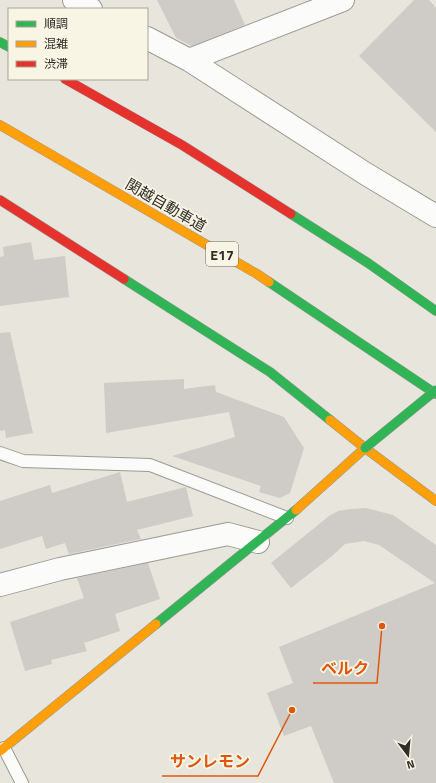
<svg xmlns="http://www.w3.org/2000/svg" width="436" height="783" font-family="'Titillium Web','Noto Sans JP',sans-serif">
  <style>
    .building { fill: #cfcbc7 }
    .lines { fill: none; stroke-linecap: round; stroke-linejoin: round }
    .lane-casing { stroke: #9b9a93; stroke-width: 14 }
    .street-casing { stroke: #9b9a93; stroke-width: 24 }
    .fast-casing { stroke: #9b9a93; stroke-width: 10 }
    .slow-casing { stroke: #9b9a93; stroke-width: 10 }
    .jam-casing { stroke: #9b9a93; stroke-width: 10 }
    .lane { stroke: #fbfbfa; stroke-width: 12 }
    .street { stroke: #fbfbfa; stroke-width: 22 }
    .fast { stroke: #30b455; stroke-width: 9 }
    .slow { stroke: #ff9f0a; stroke-width: 9 }
    .jam { stroke: #e5322d; stroke-width: 9 }
    .fast-bridge-casing { stroke: #9b9a93; stroke-width: 10; stroke-linecap: butt }
    .fast-bridge { stroke: #30b455; stroke-width: 9 }
    .labels { text-anchor: middle; dominant-baseline: central; stroke-width: 3.5; stroke-linejoin: round; paint-order: stroke }
    .shield { fill: #f8f5e5; stroke: #6b6960; stroke-width: 1 }
    .shield-label { font-size: 14px; font-weight: bold; fill: #2e2d27 }
    .street-label { font-size: 15px; fill: #2e2d27; stroke: #f8f5e5 }
    .leader { fill: none; stroke: #df570d; stroke-width: 1.5 }
    .callout-dot { fill: #df570d; stroke: #f8f5e5; stroke-width: 1.5 }
    .callout-label { font-size: 16px; text-anchor: middle; font-weight: bold; fill: #df570d; stroke: #f8f5e5; stroke-width: 3.5; stroke-linejoin: round; paint-order: stroke }
  </style>
  <rect width="100%" height="100%" fill="#e7e5dc"/>
  <!-- building -->
  <path class="building" d="M157 0H234L245 25 192 46 176 38Z
    M414 0H429L436 8V132L359 56Z
    M31 242 34 260 65 256 69 297 0 306V257L4 256 3 247Z
    M10 332 33 433 6 438 5 430 0 431V333Z
    M184 379V389L215 385 216 392 284 417 304 448 290 493 280 498 259 492 261 486 172 456 235 437 229 412 106 433 104 383Z
    M120 472 127 502 186 487 193 516 137 530 141 539 69 554 65 543 46 549 42 536 0 549V501L50 485 52 493Z
    M366 508 393 515 436 545V783H334L311 726 284 736 267 693 293 683 279 647 435 583 379 545 364 541 345 544 332 556 291 588 271 563 329 516 338 511 351 509Z
    M148 563 160 599 115 614 120 631 84 643 87 651 51 660 52 664 25 671 10 622 84 598 77 578Z"/>
  <g class="lines">
    <!-- lane casing -->
    <g class="lane-casing">
      <path id="lane" d="M0 453 23 461 150 465 287 518
        M4 748 22 783"/>
    </g>
    <!-- street casing -->
    <g class="street-casing">
      <path id="street" d="M74 0 91 9
        M147 38 189 60 366 174 436 216
        M189 60 343 0
        M0 585 60 569 228 534 258 542"/>
    </g>
    <!-- fast casing -->
    <g class="fast-casing">
      <path id="fast" d="M0 42 9 47
        M291 214 368 263 436 311
        M124 279 270 372 330 420
        M269 282 436 394
        M156 624 296 510"/>
    </g>
    <!-- slow casing -->
    <g class="slow-casing">
      <path id="slow" d="M0 125 257 274 269 282
        M330 420 365 448 436 501
        M296 510 365 448
        M0 751 156 624"/>
    </g>
    <!-- jam casing -->
    <g class="jam-casing">
      <path id="jam" d="M65 79 182 145 291 214
        M0 200 124 279"/>
    </g>
    <!-- lane -->
    <use href="#lane" class="lane"/>
    <!-- street -->
    <use href="#street" class="street"/>
    <!-- fast -->
    <use href="#fast" class="fast"/>
    <!-- slow -->
    <use href="#slow" class="slow"/>
    <!-- jam -->
    <use href="#jam" class="jam"/>
    <!-- fast-bridge casing -->
    <g class="fast-bridge-casing">
      <path id="fast-bridge" d="M365 448 436 390"/>
    </g>
    <!-- fast-bridge -->
    <use href="#fast-bridge" class="fast-bridge"/>
  </g>
  <g class="labels">
    <!-- shield labels -->
    <rect class="shield" x="206" y="242" width="32" height="24" rx="3"/>
    <g class="shield-label">
      <text x="222" y="254">E17</text>
    </g>
    <!-- street labels -->
    <g class="street-label">
      <text transform="translate(166 205) rotate(30)">関越自動車道</text>
    </g>
  </g>
  <!-- callouts -->
  <path class="leader" d="M382 626L377 683H313M292 710L258 776H162"/>
  <g class="callout-dot">
    <circle cx="382" cy="626" r="4"/>
    <circle cx="292" cy="710" r="4"/>
  </g>
  <g class="callout-label">
    <text x="345" y="674">ベルク</text>
    <text x="210" y="767">サンレモン</text>
  </g>
  <!-- legend -->
  <rect x="8" y="8" width="140" height="72" fill="#f8f5e5" stroke="#a7a599"/>
  <rect x="16" y="21" width="20" height="6" fill="#30b455" stroke="#a7a599"/>
  <text x="44" y="28" font-size="12" fill="#2e2d27">順調</text>
  <rect x="16" y="41" width="20" height="6" fill="#ff9f0a" stroke="#a7a599"/>
  <text x="44" y="48" font-size="12" fill="#2e2d27">混雑</text>
  <rect x="16" y="61" width="20" height="6" fill="#e5322d" stroke="#a7a599"/>
  <text x="44" y="68" font-size="12" fill="#2e2d27">渋滞</text>
  <!-- north arrow -->
  <g transform="translate(408 755) rotate(164)" stroke="#f8f5e5" stroke-width="3" paint-order="stroke">
  <path d="M0-3L7 15L0 10L-7 15Z" fill="#2e2d27"/>
  <text y="-6" font-size="11" font-weight="bold" text-anchor="middle" fill="#2e2d27">N</text>
  </g>
</svg>
